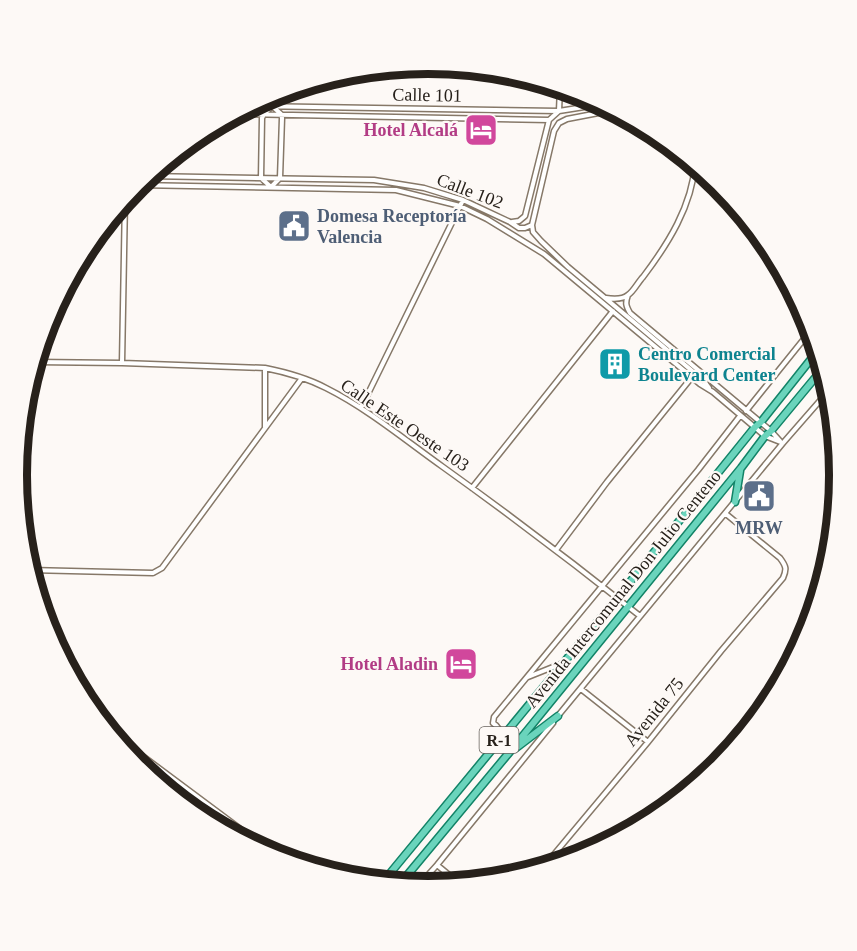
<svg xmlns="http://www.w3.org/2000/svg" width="857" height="951" font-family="Georgia,serif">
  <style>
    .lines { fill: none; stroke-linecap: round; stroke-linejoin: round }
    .minor-casing { stroke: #867868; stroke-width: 7 }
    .primary-casing { stroke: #128367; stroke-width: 9 }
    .minor { stroke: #fff; stroke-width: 4 }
    .primary { stroke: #6ad4bc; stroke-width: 6 }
    .labels { text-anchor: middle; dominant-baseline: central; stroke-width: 4.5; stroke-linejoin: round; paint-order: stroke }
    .shield { fill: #fdf9f6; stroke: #67625d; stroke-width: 1.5 }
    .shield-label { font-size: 16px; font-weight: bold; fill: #27211b }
    .street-label { font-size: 18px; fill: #27211b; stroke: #fdf9f6 }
    .hotel-label { font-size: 18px; font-weight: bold; fill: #b23c85; stroke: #fdf9f6; text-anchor: end }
    .service-label { font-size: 18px; font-weight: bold; fill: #4e5e75; stroke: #fdf9f6; text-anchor: start }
    .culture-label { font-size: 18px; font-weight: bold; fill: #0d838f; stroke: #fdf9f6; text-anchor: start }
    .rim { fill: none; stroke: #27211b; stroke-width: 8 }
  </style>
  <rect width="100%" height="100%" fill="#fdf9f6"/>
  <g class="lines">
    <!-- minor casing -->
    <g class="minor-casing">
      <path id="minor" d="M251 106 559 111 603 104
        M272 106 281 114 282 118 280 178 271 187 261 178 262 118 264 114Z
        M236 114 549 120
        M147 176 374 180 424 188 463 200 510 222 519 228H525L532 225
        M137 185 396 190 460 206 487 219 544 254 700 384 713 392 765 436 783 443
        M512 222 519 221 525 216 549 120 559 111 560 87
        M532 225 533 232 541 241 568 267 703 380 709 388
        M532 225 554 131 559 123 567 119 614 110
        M628 295C625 303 626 306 630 313L771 431 780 441
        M606 298C613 299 622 300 628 295 634 291 638 282 643 277 668 244 692 206 695 164
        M35 362 122 363 265 368C285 372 307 378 326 388 368 409 405 440 443 467 510 515 576 565 640 616
        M122 363 125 199
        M265 368V427
        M361 408 463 200
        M746 411 812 329
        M472 488 613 311
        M556 550 607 482 692 377
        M29 570 153 573 162 568 302 378
        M528 677 563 663
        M581 689 648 742
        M557 717 783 443 831 388
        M105 728 282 860
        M499 738C501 731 499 727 493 723L494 717 698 470 740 416
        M437 865 460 884
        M541 870 648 742 721 651 783 578C787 569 786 566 780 558L726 514
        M418 886 437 865 553 723"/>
    </g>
    <!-- primary casing -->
    <g class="primary-casing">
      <path id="primary" d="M735 502 740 471
        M516 748 558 716
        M382 883 617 598 755 427 761 422 819 349
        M399 885 508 754 741 468 765 436 771 431 824 367"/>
    </g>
    <!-- minor -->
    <use href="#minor" class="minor"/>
    <!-- primary -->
    <use href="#primary" class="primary"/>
  </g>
  <!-- icons -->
  <defs>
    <g id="hotel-square" transform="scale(1.725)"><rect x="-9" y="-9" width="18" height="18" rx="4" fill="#d1479c" stroke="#fdf9f6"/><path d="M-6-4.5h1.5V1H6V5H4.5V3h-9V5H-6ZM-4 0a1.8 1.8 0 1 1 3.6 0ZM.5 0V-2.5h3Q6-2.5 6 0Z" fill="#fff"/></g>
    <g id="civic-square" transform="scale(1.725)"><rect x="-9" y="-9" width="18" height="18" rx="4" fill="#5c6f8a" stroke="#fdf9f6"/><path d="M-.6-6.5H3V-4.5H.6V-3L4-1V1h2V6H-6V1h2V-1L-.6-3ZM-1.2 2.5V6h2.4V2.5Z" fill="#fff"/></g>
    <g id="building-square" transform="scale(1.725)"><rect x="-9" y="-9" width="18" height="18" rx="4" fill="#0f9aa8" stroke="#fdf9f6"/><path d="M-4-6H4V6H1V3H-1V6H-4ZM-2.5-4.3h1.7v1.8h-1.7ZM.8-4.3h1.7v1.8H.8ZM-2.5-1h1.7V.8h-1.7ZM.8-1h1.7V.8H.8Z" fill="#fff"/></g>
  </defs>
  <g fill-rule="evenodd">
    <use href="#hotel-square" x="481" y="130"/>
    <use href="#civic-square" x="294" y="226"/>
    <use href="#building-square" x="615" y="364"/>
    <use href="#civic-square" x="759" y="496"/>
    <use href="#hotel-square" x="461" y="664"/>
  </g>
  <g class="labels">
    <!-- shield labels -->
    <rect class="shield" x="479.5" y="727" width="39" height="26" rx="4.5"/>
    <g class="shield-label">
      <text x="499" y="740">R-1</text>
    </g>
    <!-- street labels -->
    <g class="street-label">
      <text transform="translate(427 95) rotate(1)">Calle 101</text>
      <text transform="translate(470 191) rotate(21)">Calle 102</text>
      <text transform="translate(405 425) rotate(34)">Calle Este Oeste 103</text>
      <text transform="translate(623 589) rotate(-51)">Avenida Intercomunal Don Julio Centeno</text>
      <text transform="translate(654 712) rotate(-51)">Avenida 75</text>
    </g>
    <!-- hotel labels -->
    <g class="hotel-label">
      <text x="458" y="130">Hotel Alcalá</text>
      <text x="438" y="664">Hotel Aladin</text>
    </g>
    <!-- service labels -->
    <g class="service-label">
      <text x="317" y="216">Domesa Receptoría<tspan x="317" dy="21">Valencia</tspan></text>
      <text x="759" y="528" text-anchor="middle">MRW</text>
    </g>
    <!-- culture labels -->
    <g class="culture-label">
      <text x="638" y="354">Centro Comercial<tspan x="638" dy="21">Boulevard Center</tspan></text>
    </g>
  </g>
  <!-- crop -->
  <path d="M0 0H857V951H0ZM27 475a401 401 0 1 1 802 0a401 401 0 1 1-802 0Z" fill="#fdf9f6" fill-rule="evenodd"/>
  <path class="rim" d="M27 475a401 401 0 1 1 802 0a401 401 0 1 1-802 0Z"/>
</svg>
